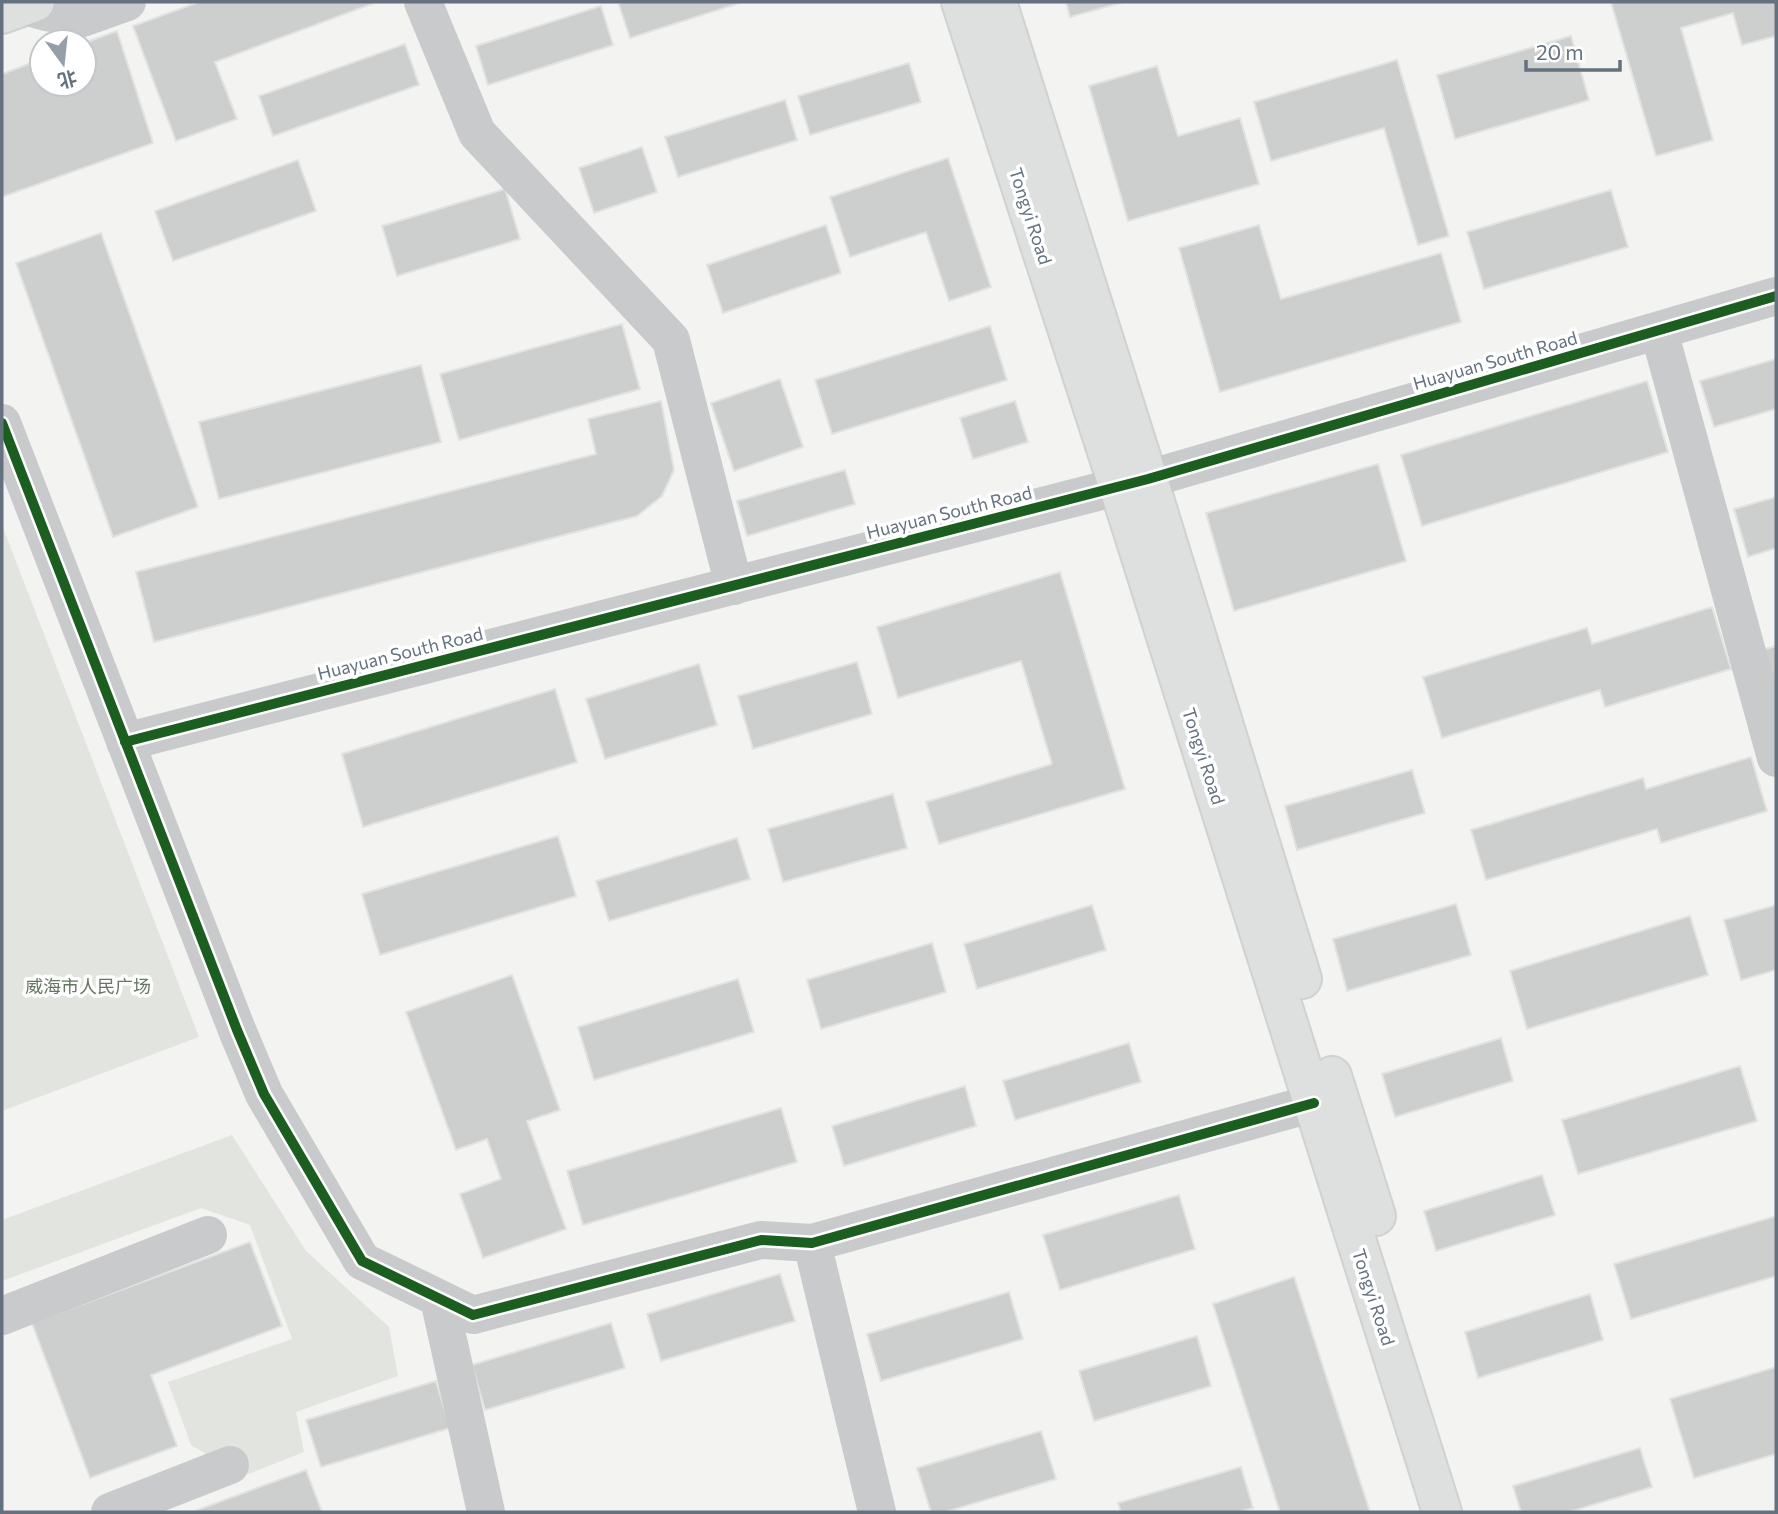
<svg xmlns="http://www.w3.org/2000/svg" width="1778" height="1514" font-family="Commissioner,'Noto Sans SC',sans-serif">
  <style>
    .green { fill: #e2e5df }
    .building { fill: #cdcece; stroke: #e2e2e1; stroke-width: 2 }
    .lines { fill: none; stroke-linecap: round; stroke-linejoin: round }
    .major-casing { stroke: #d0d1d1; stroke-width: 42 }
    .minor { stroke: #c8cacb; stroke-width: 38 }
    .major { stroke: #dedfdf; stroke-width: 38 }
    .cycleway-casing { stroke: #fff; stroke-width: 15 }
    .cycleway { stroke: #1b5e20; stroke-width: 10 }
    .labels { text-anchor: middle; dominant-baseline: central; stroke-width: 7; stroke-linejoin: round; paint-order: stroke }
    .street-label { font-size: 18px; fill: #64727f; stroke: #fff }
    .park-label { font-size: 18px; fill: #657763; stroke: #fff }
  </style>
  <rect width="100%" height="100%" fill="#f3f3f1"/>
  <!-- green -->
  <path class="green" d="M2 525 199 1037 2 1111Z
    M232 1135 306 1251 389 1327 398 1376 296 1412 304 1452 243 1476 191 1445 168 1382 292 1339 250 1225 201 1208 2 1281V1220Z"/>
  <!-- building -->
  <path class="building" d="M199 2H377L215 62 237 119 176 141 133 26Z
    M618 2H743L630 38Z
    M1066 2H1124L1070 17Z
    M1611 2H1776V36L1742 45 1733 13 1681 28 1713 140 1656 156Z
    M601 6 613 45 488 85 476 46Z
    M117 31 153 143 2 197V74L42 59V84H84V43Z
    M1571 36 1589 100 1455 139 1437 75Z
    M405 44 419 85 273 136 259 96Z
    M1397 60 1449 236 1418 245 1384 128 1271 161 1254 102Z
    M909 63 921 102 810 135 798 96Z
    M1157 66 1178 136 1240 118 1259 184 1128 221 1089 86Z
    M785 100 797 140 678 177 665 137Z
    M642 147 657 192 594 213 579 168Z
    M948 158 991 287 949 301 926 232 850 257 830 197Z
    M298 160 316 211 173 261 155 211Z
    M505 189 520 239 397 276 382 226Z
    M1611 190 1628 247 1484 289 1467 232Z
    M826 225 841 273 723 313 707 265Z
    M1259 225 1281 299 1441 253 1461 322 1220 392 1179 248Z
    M101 233 198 507 113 537 16 263Z
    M622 324 640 389 459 440 440 374Z
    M990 326 1007 380 832 434 815 380Z
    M1776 359V409L1714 427 1700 381Z
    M421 365 441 442 219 499 199 422Z
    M780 379 803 447 734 471 711 403Z
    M1647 381 1668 452 1422 526 1401 455Z
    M661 401 674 470 662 496 637 516 154 642 136 572 596 454 588 419Z
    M1015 401 1028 442 973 459 960 418Z
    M1378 464 1406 561 1234 611 1206 513Z
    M845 470 855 504 747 536 737 501Z
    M1776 497V548L1748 557 1734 509Z
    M1060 572 1125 789 939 844 926 802 1052 764 1021 661 898 698 877 627Z
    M1712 607 1731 669 1605 707 1600 690 1442 738 1423 677 1587 628 1592 644Z
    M1776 646V692L1761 650Z
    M857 662 872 714 753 749 738 696Z
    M699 664 717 725 605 759 586 699Z
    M555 689 577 762 363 827 342 754Z
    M1751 757 1767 811 1661 843 1657 829 1486 880 1471 830 1643 778 1646 789Z
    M1412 770 1425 813 1297 850 1285 806Z
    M893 794 907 848 783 882 768 829Z
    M558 836 576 896 380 955 362 894Z
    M737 838 750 879 609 921 596 881Z
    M1456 904 1471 955 1347 991 1333 939Z
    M1092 905 1106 950 977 989 964 944Z
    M1776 905V970L1741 980 1724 920Z
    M1690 916 1708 975 1527 1029 1510 971Z
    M932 943 946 992 821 1029 807 980Z
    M512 975 560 1110 527 1121 566 1229 483 1258 460 1194 501 1179 487 1139 456 1150 406 1012Z
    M738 979 754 1032 594 1080 578 1027Z
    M1501 1038 1513 1081 1395 1117 1382 1074Z
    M1129 1043 1141 1082 1015 1120 1003 1081Z
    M1740 1066 1757 1121 1578 1174 1562 1120Z
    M965 1086 976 1126 844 1166 832 1126Z
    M781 1108 797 1162 583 1225 567 1171Z
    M1542 1175 1555 1215 1436 1251 1424 1211Z
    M1179 1195 1195 1249 1060 1290 1043 1235Z
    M1776 1216V1276L1631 1319 1614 1264Z
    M250 1242 282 1326 151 1375 177 1446 90 1478 32 1323Z
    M780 1274 795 1321 661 1361 647 1314Z
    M1294 1277 1370 1512H1280L1213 1304Z
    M1009 1292 1023 1339 881 1381 867 1334Z
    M1590 1294 1603 1340 1478 1378 1465 1332Z
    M611 1323 625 1368 485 1410 472 1365Z
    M1197 1336 1211 1386 1094 1421 1079 1371Z
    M1776 1367V1454L1694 1478 1670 1399Z
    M436 1381 450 1428 321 1467 306 1420Z
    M1041 1431 1056 1479 945 1512H931L917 1468Z
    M1640 1448 1652 1487 1569 1512H1521L1513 1486Z
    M1241 1467 1253 1508 1238 1512H1121L1118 1503Z
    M306 1470 322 1512H192Z"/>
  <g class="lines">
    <!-- major casing -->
    <g class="major-casing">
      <path id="major" d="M961 2 1130 522 1442 1512
        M997 2 1148 479 1302 979
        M2 14 35 2
        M1332 1076 1376 1216"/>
    </g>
    <!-- minor -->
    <path class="minor" d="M12 2 46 12 82 18 127 2
      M423 2 477 133 671 340 734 586
      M1659 331 1776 758
      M2 423 237 1030 264 1094 362 1261 473 1315 761 1240 812 1243 1314 1103
      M125 742 1148 479 1776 296
      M812 1243 877 1512
      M439 1299 486 1512
      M2 1316 208 1235
      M110 1512 230 1465"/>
    <!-- major -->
    <use href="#major" class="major"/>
    <!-- cycleway casing -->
    <g class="cycleway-casing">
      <path id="cycleway" d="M2 423 237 1030 264 1094 362 1261 473 1315 761 1240 812 1243 1314 1103
        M125 742 1148 479 1776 296"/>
    </g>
    <!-- cycleway -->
    <use href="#cycleway" class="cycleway"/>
  </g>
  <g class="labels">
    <!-- street labels -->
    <g class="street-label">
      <text transform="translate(1031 216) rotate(72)">Tongyi Road</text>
      <text transform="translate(1495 360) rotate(-16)">Huayuan South Road</text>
      <text transform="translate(949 512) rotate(-14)">Huayuan South Road</text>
      <text transform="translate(400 653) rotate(-14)">Huayuan South Road</text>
      <text transform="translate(1204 756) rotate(72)">Tongyi Road</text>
      <text transform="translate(1374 1297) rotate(72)">Tongyi Road</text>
    </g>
    <!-- park labels -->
    <g class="park-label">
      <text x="88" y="986">威海市人民广场</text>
    </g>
  </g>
  <!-- border -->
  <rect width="1778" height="1514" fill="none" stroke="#64727f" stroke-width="7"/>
  <!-- north arrow -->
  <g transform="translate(63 63) rotate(165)"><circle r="33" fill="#ffffff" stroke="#c1c7cc" stroke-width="2"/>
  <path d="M0-5L12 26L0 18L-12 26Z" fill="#969fa7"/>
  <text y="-10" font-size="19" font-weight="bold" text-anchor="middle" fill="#64727f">北</text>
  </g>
  <!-- scale -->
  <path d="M1526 60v10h94v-10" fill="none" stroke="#64727f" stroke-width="3.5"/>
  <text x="1536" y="60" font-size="21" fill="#64727f" stroke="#ffffff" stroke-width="5" paint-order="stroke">20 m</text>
</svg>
